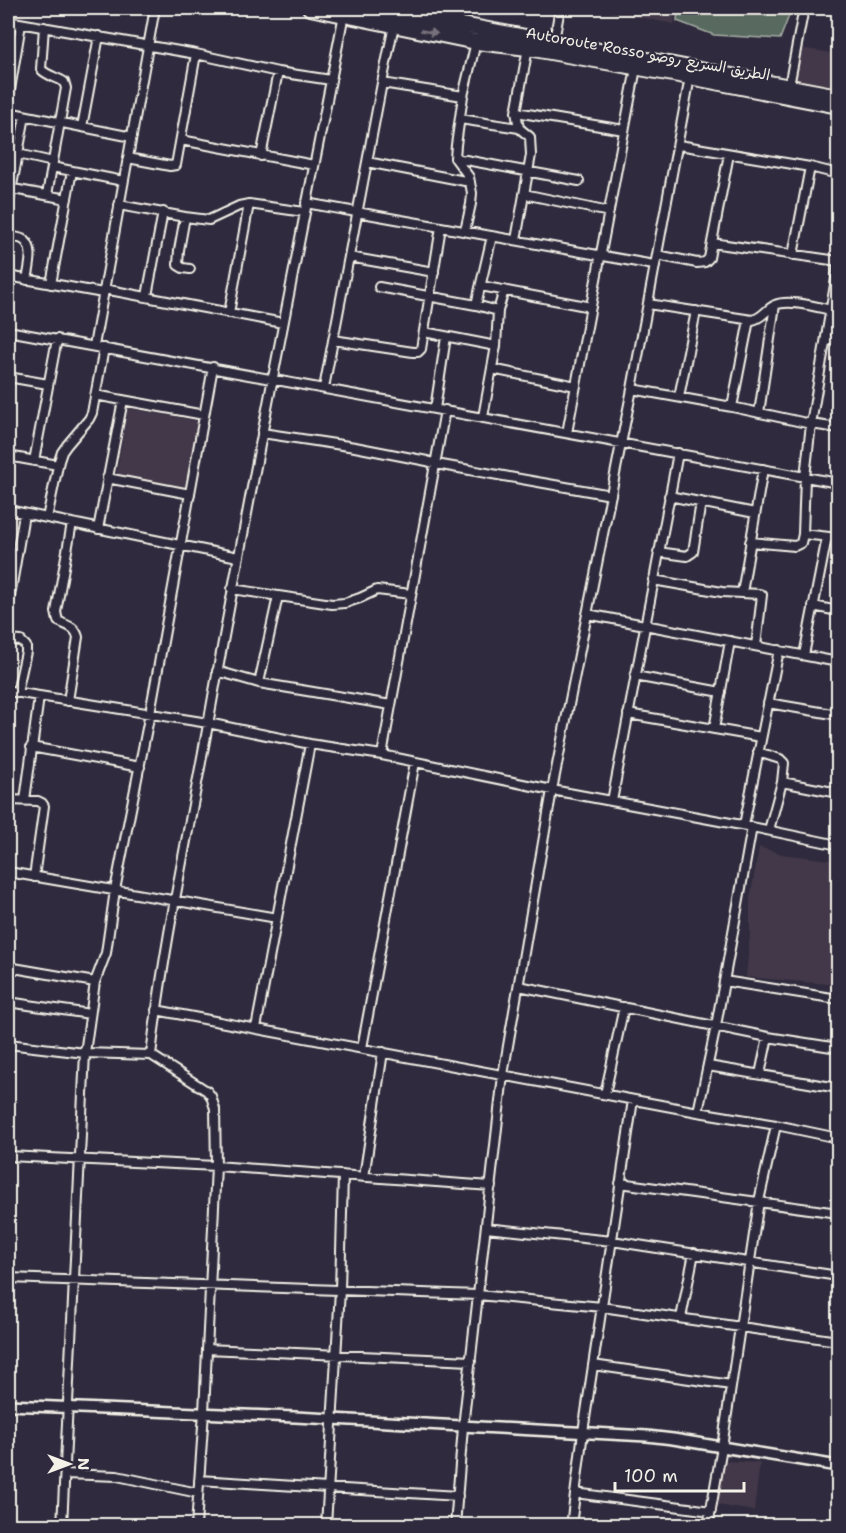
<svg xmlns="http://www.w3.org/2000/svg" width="846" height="1533" font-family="'Shantell Sans','Playpen Sans Arabic',sans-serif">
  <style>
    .built { fill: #423848 }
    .green { fill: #596961; stroke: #a6ada4; stroke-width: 1.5 }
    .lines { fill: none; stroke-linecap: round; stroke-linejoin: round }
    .minor-casing { stroke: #f4f1e8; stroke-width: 12 }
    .tertiary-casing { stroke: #f4f1e8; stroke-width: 14 }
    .trunk-casing { stroke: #f4f1e8; stroke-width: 18 }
    .minor { stroke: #2f2a3d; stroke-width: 8 }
    .tertiary { stroke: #2f2a3d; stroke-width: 9 }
    .trunk { stroke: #2f2a3d; stroke-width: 14 }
    .oneway { fill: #747079 }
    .labels { text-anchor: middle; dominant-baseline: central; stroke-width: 4.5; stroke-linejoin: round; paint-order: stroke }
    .street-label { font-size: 15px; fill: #f4f1e8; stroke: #2f2a3d }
  </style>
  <rect width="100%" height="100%" fill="#2f2a3d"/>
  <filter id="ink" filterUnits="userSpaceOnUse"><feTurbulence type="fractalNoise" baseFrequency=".0167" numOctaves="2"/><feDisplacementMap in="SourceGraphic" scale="12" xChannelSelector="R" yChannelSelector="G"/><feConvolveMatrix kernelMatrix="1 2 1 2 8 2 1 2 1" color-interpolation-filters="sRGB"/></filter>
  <g filter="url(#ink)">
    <!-- built -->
    <path class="built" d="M589 8H676L674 24Z
      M800 48 838 54V88L794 80Z
      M128 408 203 422 191 490 116 476Z
      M759 847 782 854 838 861V985L746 977 750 934V899Z
      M723 1461 760 1463 754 1511 718 1505Z"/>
    <!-- green -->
    <path class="green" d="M678 8H792L780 39 714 35 677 21Z"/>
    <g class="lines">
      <!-- minor casing -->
      <g class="minor-casing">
        <path id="minor" d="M8 21 196 54
          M442 21 445 8
          M44 27 41 69C47 76 57 77 64 82L66 88 47 195
          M554 41 560 8
          M382 83 463 96
          M789 86 804 8
          M8 102 21 24
          M8 112 132 137
          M516 112 624 130
          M460 119 519 128
          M82 127 99 36
          M181 140 314 165
          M679 145 810 167 838 174
          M18 154 53 162
          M261 156 278 72
          M128 158 170 166 176 165 196 54 278 72 331 80
          M455 158 579 181
          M367 162 470 182
          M52 167 123 181
          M8 188 67 199
          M524 194 609 212
          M306 203 654 265
          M119 205 185 217 209 220 239 206 249 204 304 212
          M8 207 25 116
          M185 217 179 250 178 265 183 268 190 269
          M465 231 471 204 472 193 469 177 455 158 456 145 463 96 476 42
          M8 236C12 237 18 237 22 239 36 245 29 268 27 280
          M516 240 531 155 530 137 519 128 516 112 528 48
          M712 243 838 261
          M657 255 697 263 705 262 709 258 729 154
          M793 255 810 167
          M349 257 434 272
          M838 267 811 424 805 477 803 534 838 538
          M8 276 103 293
          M51 284 72 171
          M481 286 591 307
          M379 287 476 305 498 311 496 346 483 417
          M104 289 283 323
          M147 296 163 212
          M648 304 752 320C763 318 765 310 775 305 789 299 817 307 831 310
          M476 305 492 236
          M498 311 504 290
          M229 313 249 204
          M8 331 838 483
          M424 332 496 346
          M333 340 413 352H418L421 349 441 227
          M826 340 838 341
          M94 346 155 8
          M492 369 576 386
          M8 377 48 384
          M324 388 382 83 394 25
          M632 389 732 407 811 424 838 428
          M95 395 204 415
          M679 397 696 311
          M732 407 749 320
          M435 409 446 337
          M759 413 775 305
          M262 433 355 447 427 461 436 464 611 495
          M567 433 636 68
          M8 456 58 465
          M34 461 57 339
          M107 478 190 494
          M669 496 755 513
          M8 510 238 557
          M47 518 59 461 62 452 67 445 89 419 92 413 104 348
          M98 529 123 400
          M750 542 795 546 801 543 803 534
          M658 552 687 556 693 552 701 502
          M653 580 722 592 742 593 763 469
          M232 589 332 604 345 603 360 598 377 590 411 594
          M742 593 759 594 762 595 756 646
          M813 606 838 611
          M8 608 24 514
          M587 614 838 662
          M8 640 21 641 26 646V652L17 693
          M804 655 827 537
          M217 671 259 683 391 705
          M635 676 721 692
          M259 683 278 596
          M8 691 208 723 310 744 382 755 552 790 752 827 838 845
          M68 701 78 637C75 626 67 626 58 621L56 612 72 523
          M768 703 838 715
          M628 714 761 737
          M714 729 730 641
          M31 747 140 767
          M758 752 780 759 784 763 782 782 769 830
          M382 755 445 410
          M782 782 838 793
          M8 800 38 801 42 803 44 806 34 877
          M25 800 39 697
          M612 801 678 453
          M744 825 779 650
          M8 872 277 918
          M8 967 95 982
          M724 981 838 999
          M519 986 768 1037 838 1048
          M8 1002 90 1014
          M156 1010 698 1112 776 1125 838 1138
          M256 1028 310 744
          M8 1044 85 1053 151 1055 207 1091 211 1096 215 1109 216 1166 204 1412 196 1526
          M362 1048 415 762
          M151 1055C164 942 189 831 209 719 251 484 298 249 344 14
          M708 1066 838 1088
          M760 1074 768 1037
          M605 1094 624 1007
          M698 1112 716 1026 752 827
          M8 1156 216 1166 491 1186
          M364 1177 383 1052
          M620 1183 838 1213
          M486 1228 612 1241 838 1276
          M8 1278 478 1295 602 1307 838 1341
          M681 1318 694 1253
          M207 1349 471 1361
          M593 1365 731 1385
          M65 1474 117 1476 198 1493
          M199 1480 458 1496
          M575 1493 711 1511
          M62 1526 85 1053 95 982 106 953 115 890 150 713 213 367
          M326 1526 340 1290 343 1175
          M455 1526 463 1427 503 1075 552 790 632 389 690 77
          M571 1526 583 1432 633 1100
          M708 1526 722 1447 759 1201 776 1125"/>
      </g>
      <!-- tertiary casing -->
      <g class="tertiary-casing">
        <path id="tertiary" d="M8 1405 295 1417 647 1436 673 1439 838 1466"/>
      </g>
      <!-- trunk casing -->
      <g class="trunk-casing">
        <path id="trunk" d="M310 8 476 42 528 48 690 77 838 106
          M372 8 838 96"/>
      </g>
      <!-- minor -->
      <use href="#minor" class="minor"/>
      <!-- tertiary -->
      <use href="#tertiary" class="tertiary"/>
      <!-- trunk -->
      <use href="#trunk" class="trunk"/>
    </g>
    <!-- one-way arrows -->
    <defs><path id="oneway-solid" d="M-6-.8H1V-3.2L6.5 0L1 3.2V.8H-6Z" transform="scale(1.5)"/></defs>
    <use class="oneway" href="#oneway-solid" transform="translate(429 32) rotate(11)"/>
  </g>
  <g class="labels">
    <!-- street labels -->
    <g class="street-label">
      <text transform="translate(648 54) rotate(10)">Autoroute Rosso الطريق السريع روصو</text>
    </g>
  </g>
  <!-- margin -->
  <rect width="846" height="1533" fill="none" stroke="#2f2a3d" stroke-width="30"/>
  <rect x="15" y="15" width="816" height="1503" fill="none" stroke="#f4f1e8" stroke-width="2" filter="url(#ink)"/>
  <!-- north arrow -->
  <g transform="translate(69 1464) rotate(90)" stroke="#2f2a3d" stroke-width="4.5" paint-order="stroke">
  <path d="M0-4.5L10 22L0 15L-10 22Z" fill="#f4f1e8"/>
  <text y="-9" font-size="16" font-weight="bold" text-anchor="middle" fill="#f4f1e8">N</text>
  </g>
  <!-- scale -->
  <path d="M615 1482v9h129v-9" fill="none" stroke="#f4f1e8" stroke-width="3"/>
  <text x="624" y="1482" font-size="18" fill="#f4f1e8" stroke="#2f2a3d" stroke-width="4.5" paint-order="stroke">100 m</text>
</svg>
